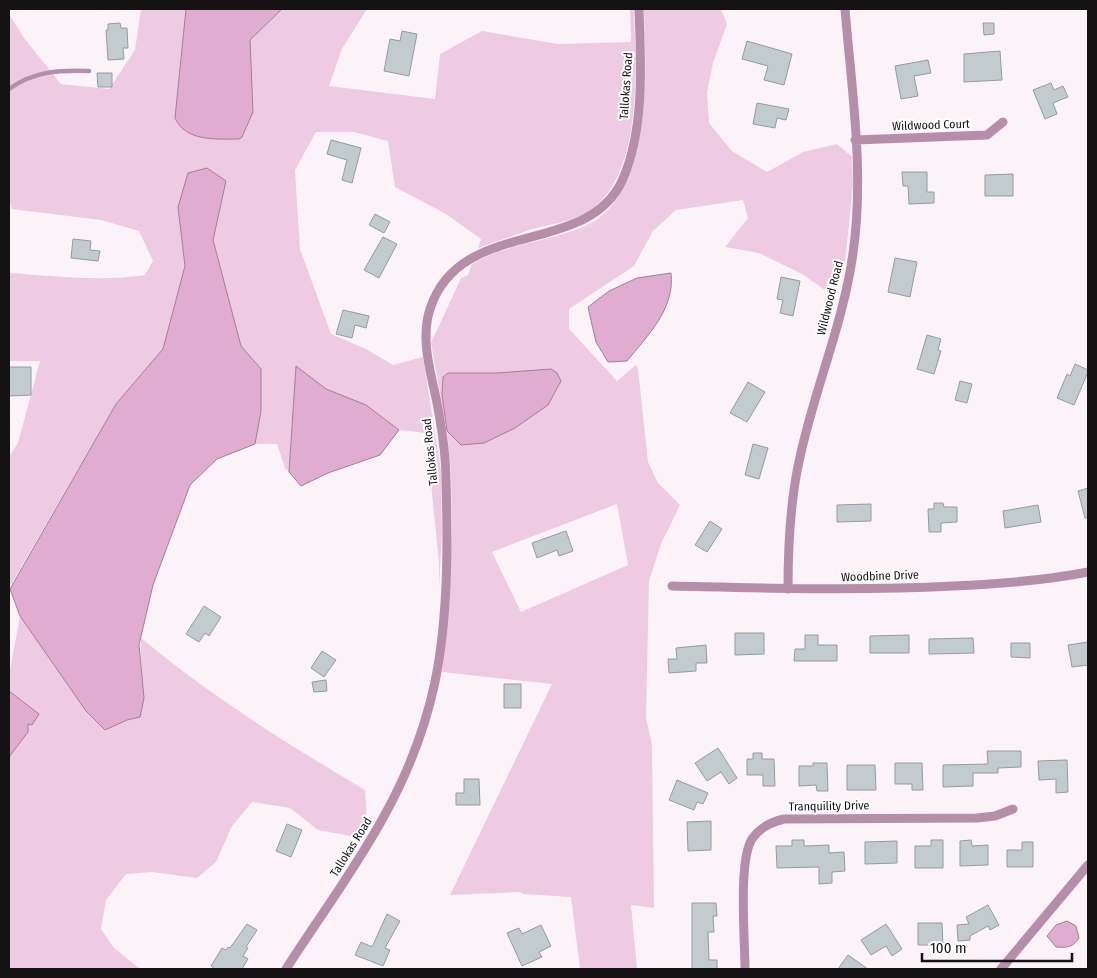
<svg xmlns="http://www.w3.org/2000/svg" width="1097" height="978" font-family="'Fira Sans Condensed',sans-serif">
  <style>
    .green { fill: #eecbe2; fill-rule: evenodd }
    .water { fill: #e0accf; stroke: #a37e97 }
    .building { fill: #c2cccf; stroke: #939ca0 }
    .lines { fill: none; stroke-linecap: round; stroke-linejoin: round }
    .service { stroke: #b78ea9; stroke-width: 4.5 }
    .minor { stroke: #b78ea9; stroke-width: 9 }
    .labels { text-anchor: middle; dominant-baseline: central; stroke-width: 4; stroke-linejoin: round; paint-order: stroke }
    .street-label { font-size: 12px; fill: #151214; stroke: #fff }
  </style>
  <rect width="100%" height="100%" fill="#fcf3f9"/>
  <!-- green -->
  <path class="green" d="M141 9H186L175 118 253 112 250 40 282 9H367L342 49 329 86 435 99 440 54 482 31 558 44 631 42 630 9H634C636 68 645 186 580 216 564 223 545 225 529 230 512 236 495 242 478 248L481 239 446 214 395 187 388 141 354 132H316L295 170 300 249 331 334 366 349 393 365 423 357 441 471 442 532 439 589V563L426 433 399 430 366 405 326 389 296 367 289 472 285 468 277 444H255L261 411V369L241 346 213 240 226 181 178 206 185 266 163 349 116 404 9 588V457L18 443 40 361H9V273C54 276 100 282 145 275L153 261 139 231 101 220 12 209 9 200V14L24 38 61 84 109 89 135 50Z
    M644 9H721L727 24 713 63 707 92 709 123 732 151 767 172 803 152 837 144 852 157 853 184 845 263 825 290 802 274 759 253 725 247 748 218 743 200 676 210 653 231 634 266 569 309V329L617 381 636 365 638 369 648 462 658 483 680 505 661 544 649 581 646 718 652 745 654 908 631 905 637 969H580L571 897 523 894 520 892 450 895 552 684 442 672 452 532 451 471 447 431 461 445 484 443 515 428 497 373H448L443 377 445 421 431 343 461 278 468 275 472 264C506 244 547 242 583 227 654 198 646 71 644 9ZM617 504 628 565 521 612 492 552Z
    M20 616 86 711 105 730 127 720 140 717 141 638C211 696 287 744 365 790 366 811 371 823 351 836L318 830 290 808 252 802 232 826 216 862 197 878 152 872 126 874 106 900 101 929 114 948 140 969H9V757L27 732 26 706 9 691V675Z"/>
  <!-- water -->
  <path class="water" d="M186 9H282L250 40 253 112 242 137 239 139C216 139 186 142 175 118Z
    M207 168 226 181 213 240 241 346 261 369V411L255 444 217 459 190 485 153 585 139 645 144 698 140 717 127 720 105 730 86 711 20 616 10 589 116 404 163 349 185 266 178 207 188 173Z
    M671 273C675 309 648 335 627 361L608 362 596 342 588 307 609 291 637 278Z
    M296 366 326 389 366 405 399 430 380 455 328 473 301 486 289 472Z
    M551 369 557 373 561 381 548 405 515 428 484 443 461 445 447 431 442 395 443 377 448 373H497Z
    M9 691 39 714 32 725 28 724V732L9 757Z
    M1067 921 1076 926 1079 938C1073 947 1068 948 1056 947L1047 936 1056 925Z"/>
  <!-- building -->
  <path class="building" d="M120 23 121 28H127L128 48H123L124 59 108 60 106 30H108V24Z
    M983 23H994V34L984 35Z
    M402 31 417 34 409 76 384 71 390 39 400 41Z
    M747 41 792 54 784 85 764 80 768 66 742 59Z
    M1000 51 1002 80 964 82V54Z
    M928 60 931 73 914 76 918 96 901 99 895 66Z
    M97 73H112V87H98Z
    M1051 83 1054 90 1063 86 1068 97 1053 103 1057 114 1045 119 1033 90Z
    M757 103 789 109 786 120 777 118 775 128 753 124Z
    M331 140 361 148 352 183 342 180 347 160 327 154Z
    M902 172H927V192H934V203L909 204 908 186H903Z
    M1013 174V196H985V175Z
    M375 214 390 222 384 233 369 225Z
    M383 237 397 244 379 278 364 270Z
    M73 239 91 241 90 250 100 251 98 261 71 258Z
    M895 258 917 262 910 297 888 292Z
    M781 277 800 281 793 316 780 313 783 300 777 299Z
    M343 310 369 316 366 328 355 325 352 338 336 334Z
    M927 335 941 339 938 350 941 351 934 374 917 369Z
    M1075 364 1088 370V372L1074 405 1057 398 1067 374 1070 376Z
    M9 367H31V395L9 396Z
    M960 381 972 384 967 403 955 400Z
    M748 382 765 392 747 422 730 413Z
    M753 444 768 448 759 479 745 475Z
    M1088 488V518H1085L1078 491Z
    M934 503H943L944 507H957V522L941 523V532H929L928 509H934Z
    M871 504V521L837 522V505Z
    M1038 505 1041 522 1005 528 1003 511Z
    M710 521 722 529 707 552 695 545Z
    M566 531 573 551 559 556 557 550 537 558 532 543Z
    M204 606 221 617 209 636 205 633 199 642 186 634Z
    M735 633H764V654L735 655Z
    M805 635H818V645H837V661H794L795 649H805Z
    M909 635V653H870V636Z
    M973 638 974 653 929 654V639Z
    M1088 642V665L1072 667 1068 645Z
    M1011 643H1030V658L1011 657Z
    M706 645 707 663H696V671L669 673 668 659H677L676 648Z
    M322 651 336 660 324 677 311 668Z
    M326 680 327 691 314 692 312 682Z
    M504 684H521V708H504Z
    M718 748 737 778 729 784 721 772 707 781 695 763Z
    M987 751H1021V767L998 768V773H973V786L943 787V765L988 764Z
    M753 753H762V759H774L775 786H763V775H747V759H753Z
    M1067 760 1068 792 1056 793V779L1039 780 1038 761Z
    M813 763H827L828 791H817L816 785 799 786V766H813Z
    M895 763H922L923 790H912V784H895Z
    M847 765H875L876 790H847Z
    M464 779H479L480 805H456V793H464Z
    M677 780 708 793 703 804 697 802 694 810 669 800Z
    M711 821V850L688 851 687 822Z
    M287 824 302 830 291 857 276 851Z
    M792 840H804V846L829 845V853L844 852 845 871 832 872V883L819 884V867L777 868 776 846H792Z
    M931 840H943V868H915V846H931Z
    M971 840 972 846 988 845V865L960 866V841Z
    M897 841V863L865 864V842Z
    M1022 842H1033V867H1007V850H1022Z
    M692 903H716L717 916H713L714 932H708L709 960H717V969H692Z
    M988 905 999 925 990 930 988 926 970 936V940L958 941 957 925 969 924 966 917Z
    M387 914 400 921 385 948 390 950 383 966 355 955 361 942 372 947Z
    M918 923H942L943 945H918Z
    M247 924 257 930 246 947 248 948 243 956 248 959 242 969H215L211 966 222 948 226 950 228 947 230 948Z
    M886 924 902 949 892 956 886 946 871 955 861 940Z
    M541 925 551 946 539 952 542 957 522 966 507 933 519 928 522 934Z
    M848 955 868 969H838Z"/>
  <g class="lines">
    <!-- service -->
    <path class="service" d="M9 89C34 71 59 70 89 71"/>
    <!-- minor -->
    <path class="minor" d="M855 140 987 135 1003 122
      M672 586C766 588 859 591 953 586 999 584 1043 581 1088 572
      M788 589C788 545 790 500 800 457 814 392 840 331 851 266 866 181 852 94 845 9
      M286 969C318 919 354 871 383 818 406 777 425 729 435 682 448 618 448 546 446 481 446 455 442 429 437 403 431 373 420 340 430 309 460 216 586 258 622 181 645 130 641 63 639 9
      M745 969C745 940 738 861 752 839 760 827 771 822 784 819L977 818 995 816 1013 809
      M1001 969 1088 865"/>
  </g>
  <g class="labels">
    <!-- street labels -->
    <g class="street-label">
      <text transform="translate(626 86) rotate(-86)">Tallokas Road</text>
      <text transform="translate(931 125) rotate(-2)">Wildwood Court</text>
      <text transform="translate(830 298) rotate(-76)">Wildwood Road</text>
      <text transform="translate(430 452) rotate(-96)">Tallokas Road</text>
      <text transform="translate(880 576) rotate(-2)">Woodbine Drive</text>
      <text transform="translate(829 806) rotate(-1)">Tranquility Drive</text>
      <text transform="translate(351 847) rotate(-58)">Tallokas Road</text>
    </g>
  </g>
  <!-- border -->
  <rect width="1097" height="978" fill="none" stroke="#151214" stroke-width="20"/>
  <!-- scale -->
  <path d="M922 953v8h150v-8" fill="none" stroke="#151214" stroke-width="2.5"/>
  <text x="930" y="953" font-size="15" fill="#151214" stroke="#ffffff" stroke-width="4" paint-order="stroke">100 m</text>
</svg>
